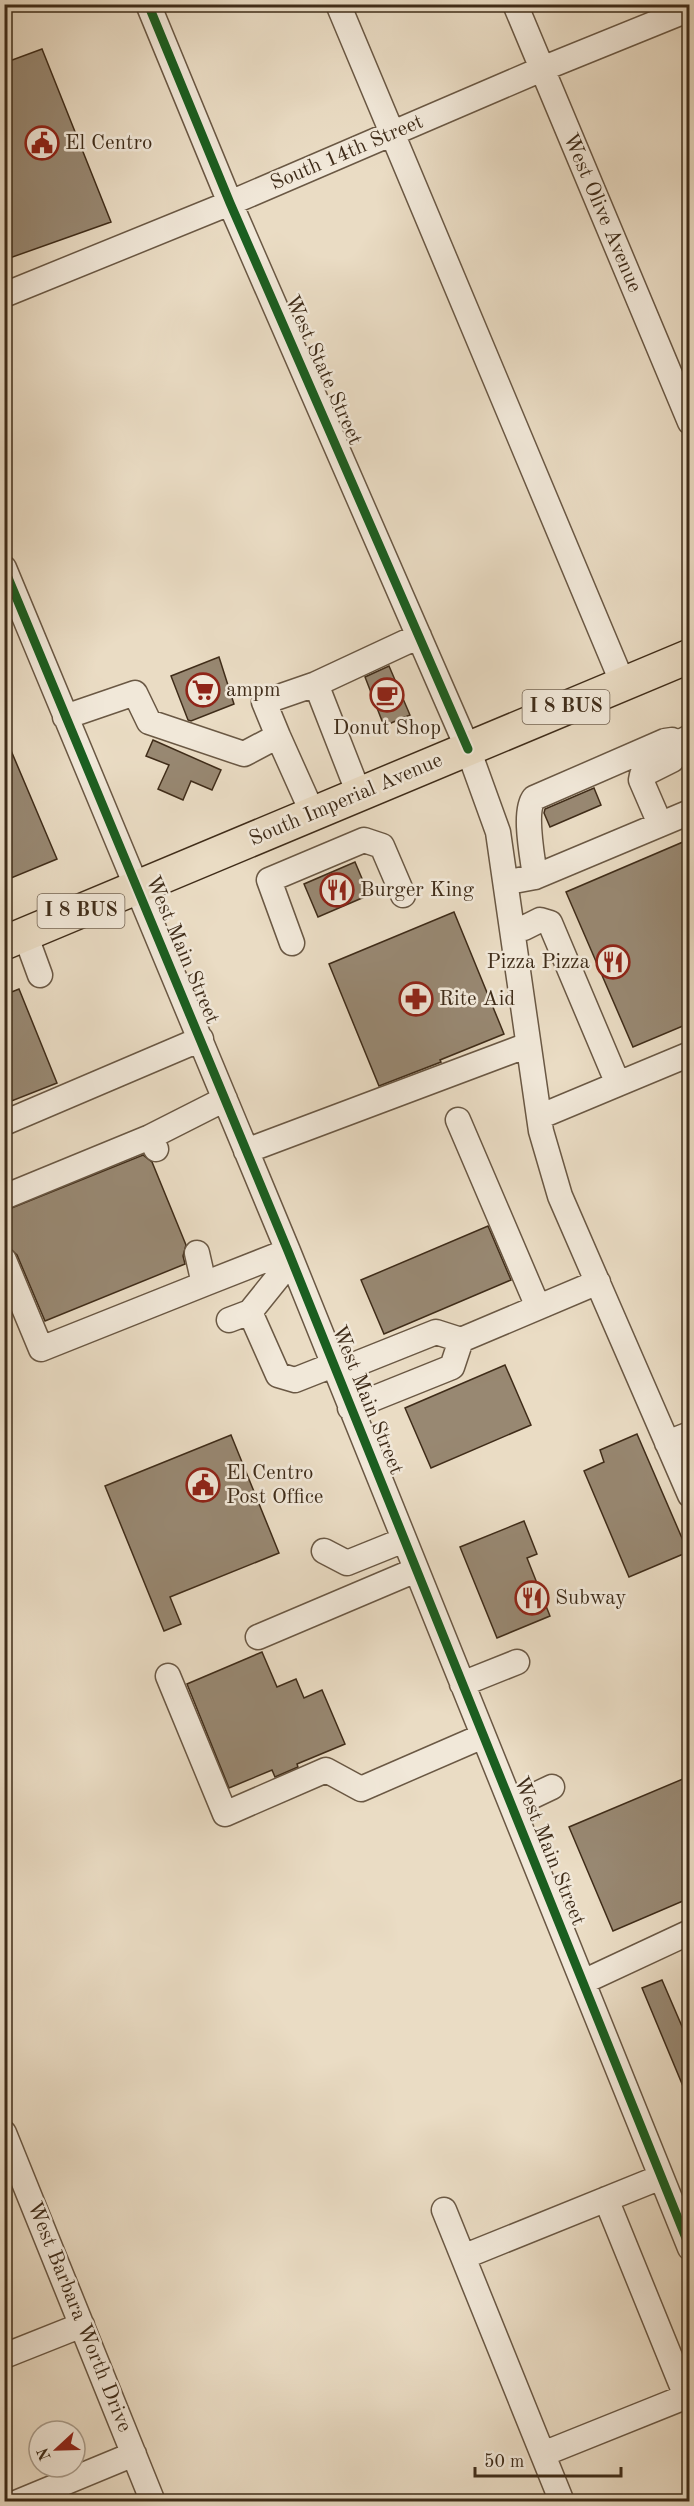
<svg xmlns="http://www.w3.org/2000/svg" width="694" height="2506" font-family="'Old Standard TT',serif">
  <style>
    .building { fill: #988872; stroke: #3f2c19; stroke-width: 1.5 }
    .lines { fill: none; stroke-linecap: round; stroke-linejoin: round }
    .minor-casing { stroke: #6a5844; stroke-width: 27 }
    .highway-casing { stroke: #3f2c19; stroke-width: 36 }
    .minor { stroke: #f1e8d9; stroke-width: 24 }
    .highway { stroke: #eadcc4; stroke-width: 33 }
    .cycleway-casing { stroke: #f1e8d9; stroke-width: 13 }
    .cycleway { stroke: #1b5e20; stroke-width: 9 }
    .labels { text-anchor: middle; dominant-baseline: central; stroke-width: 5; stroke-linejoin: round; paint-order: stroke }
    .shield { fill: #f1e8d9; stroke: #746453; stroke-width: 1.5 }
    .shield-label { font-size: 20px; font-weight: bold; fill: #3f2c19 }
    .poi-label { font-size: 21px; fill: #3f2c19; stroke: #f1e8d9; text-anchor: start }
    .street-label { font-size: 21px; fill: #3f2c19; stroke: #f1e8d9 }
  </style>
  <rect width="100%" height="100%" fill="#eadcc4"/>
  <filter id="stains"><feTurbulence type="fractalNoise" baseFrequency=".00333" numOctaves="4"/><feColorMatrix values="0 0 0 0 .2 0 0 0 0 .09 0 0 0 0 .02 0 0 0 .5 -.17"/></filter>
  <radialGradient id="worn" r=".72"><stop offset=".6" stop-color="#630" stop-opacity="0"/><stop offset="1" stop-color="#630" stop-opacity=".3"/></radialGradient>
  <!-- building -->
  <path class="building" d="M42 49 111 222 4 260V63Z
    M219 657 234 704 191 721 188 720 171 676Z
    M389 666 410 715 384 726 365 677Z
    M4 734 57 859 4 881Z
    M153 740 221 770 212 790 191 781 183 800 158 789 169 765 146 756Z
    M594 788 601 805 550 827 544 813 545 809Z
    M690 839V1023L633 1047 566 892Z
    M355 862 369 895 318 917 304 884Z
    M454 912 504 1034 440 1060 441 1062 379 1086 329 964Z
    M19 989 57 1083 4 1104V995Z
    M143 1155 152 1162 186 1245 183 1256 185 1264 45 1321 17 1255 8 1247 4 1238V1211Z
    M488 1226 511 1280 384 1334 361 1280Z
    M505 1365 531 1425 431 1468 405 1408Z
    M637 1434 688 1552 629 1577 584 1471 604 1462 600 1450Z
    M231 1435 279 1553 170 1597 181 1624 164 1631 105 1486Z
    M524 1521 537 1554 527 1558 550 1616 497 1638 460 1547Z
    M262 1652 277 1687 296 1679 304 1698 322 1690 345 1744 297 1764 298 1767 275 1777 272 1770 229 1788 187 1684Z
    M690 1776V1898L613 1931 569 1827Z
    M662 1980 690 2045V2103L642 1988Z"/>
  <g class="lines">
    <!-- minor casing -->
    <g class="minor-casing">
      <path id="minor" d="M148 4 230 203 468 749 498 832 541 1131 560 1196 690 1495
        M338 4 623 684
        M515 4 690 422
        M4 295 230 203 542 69 690 9
        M4 568 288 1251 690 2248
        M65 717 135 693 149 722 244 754 278 736 313 814
        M278 736 264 702 316 684
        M359 794 316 684 419 636
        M660 824 641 780 642 775 672 760 678 743 690 737
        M535 877C533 859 523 812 534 798L665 741 672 740 678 743
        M519 880 535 877 690 812
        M512 928H524L540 920 550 923 618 1084 690 1054
        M25 934 40 975
        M292 943 269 880 364 840 382 846 403 895
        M539 1117 618 1084
        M458 1120 538 1307
        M4 1123 201 1039
        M156 1149 150 1137 225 1099
        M246 1151 528 1045
        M4 1197 150 1137
        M197 1253 204 1284 288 1251
        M4 1260 41 1349 204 1284
        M250 1312 278 1375 295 1380 333 1365
        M229 1320 250 1312 291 1261
        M461 1340 598 1282
        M336 1372 436 1332 461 1340 452 1367 350 1408
        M667 1443 690 1434
        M324 1551 347 1563 404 1540
        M258 1637 416 1570
        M168 1676 225 1814 326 1770 361 1789 483 1736
        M462 1684 517 1662
        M512 1806 552 1787
        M583 1982 690 1932
        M4 2133 153 2502
        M606 2199 686 2396
        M444 2210 463 2257
        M4 2356 82 2325
        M543 2454 690 2395
        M18 2502 134 2454
        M562 2502 463 2257 661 2177"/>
    </g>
    <!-- highway casing -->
    <g class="highway-casing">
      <path id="highway" d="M4 943 690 656"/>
    </g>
    <!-- minor -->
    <use href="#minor" class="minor"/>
    <!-- highway -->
    <use href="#highway" class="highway"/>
    <!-- cycleway casing -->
    <g class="cycleway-casing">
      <path id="cycleway" d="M148 4 230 203 468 749
        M4 568 288 1251 690 2248"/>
    </g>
    <!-- cycleway -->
    <use href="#cycleway" class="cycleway"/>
  </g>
  <!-- icons -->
  <defs>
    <g id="civic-ring" transform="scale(1.725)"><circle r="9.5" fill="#f1e8d9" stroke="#8f2418" stroke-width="1.5"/><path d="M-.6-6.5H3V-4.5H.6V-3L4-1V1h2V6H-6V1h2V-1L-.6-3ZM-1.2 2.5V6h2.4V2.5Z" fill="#8f2418"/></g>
    <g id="supermarket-ring" transform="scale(1.725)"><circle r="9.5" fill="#f1e8d9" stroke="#8f2418" stroke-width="1.5"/><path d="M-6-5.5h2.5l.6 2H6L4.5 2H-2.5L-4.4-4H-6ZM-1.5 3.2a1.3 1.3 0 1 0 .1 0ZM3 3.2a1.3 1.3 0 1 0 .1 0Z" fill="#8f2418"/></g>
    <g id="cafe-ring" transform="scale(1.725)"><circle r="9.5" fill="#f1e8d9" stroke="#8f2418" stroke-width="1.5"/><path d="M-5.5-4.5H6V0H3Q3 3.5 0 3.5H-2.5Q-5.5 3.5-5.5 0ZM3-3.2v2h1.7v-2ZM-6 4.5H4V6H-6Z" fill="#8f2418"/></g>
    <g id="restaurant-ring" transform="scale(1.725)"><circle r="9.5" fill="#f1e8d9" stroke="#8f2418" stroke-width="1.5"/><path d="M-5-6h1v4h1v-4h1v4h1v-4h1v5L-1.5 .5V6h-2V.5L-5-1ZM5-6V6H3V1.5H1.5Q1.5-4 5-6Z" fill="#8f2418"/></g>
    <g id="pharmacy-ring" transform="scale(1.725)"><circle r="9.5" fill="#f1e8d9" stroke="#8f2418" stroke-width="1.5"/><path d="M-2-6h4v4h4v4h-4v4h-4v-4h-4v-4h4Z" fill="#8f2418"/></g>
  </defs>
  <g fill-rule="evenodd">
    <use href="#civic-ring" x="42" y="143"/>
    <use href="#supermarket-ring" x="203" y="690"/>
    <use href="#cafe-ring" x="387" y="695"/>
    <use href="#restaurant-ring" x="337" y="890"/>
    <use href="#restaurant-ring" x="613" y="962"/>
    <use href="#pharmacy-ring" x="416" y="999"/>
    <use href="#civic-ring" x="203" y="1485"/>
    <use href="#restaurant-ring" x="532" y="1598"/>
  </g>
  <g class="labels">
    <!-- shield labels -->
    <g class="shield">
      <rect x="522.5" y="690" width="87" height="34" rx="4.5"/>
      <rect x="37.5" y="894" width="87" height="34" rx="4.5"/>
    </g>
    <g class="shield-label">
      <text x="566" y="707">I 8 BUS</text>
      <text x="81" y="911">I 8 BUS</text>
    </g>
    <!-- poi labels -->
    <g class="poi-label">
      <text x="65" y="143">El Centro</text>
      <text x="226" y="690">ampm</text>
      <text x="387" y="728" text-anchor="middle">Donut Shop</text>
      <text x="360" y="890">Burger King</text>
      <text x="590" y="962" text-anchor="end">Pizza Pizza</text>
      <text x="439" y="999">Rite Aid</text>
      <text x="226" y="1473">El Centro<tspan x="226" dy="24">Post Office</tspan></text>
      <text x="555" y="1598">Subway</text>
    </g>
    <!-- street labels -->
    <g class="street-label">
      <text transform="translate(347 153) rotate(-23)">South 14th Street</text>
      <text transform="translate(602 213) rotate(67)">West Olive Avenue</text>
      <text transform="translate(323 370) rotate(66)">West State Street</text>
      <text transform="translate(346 800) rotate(-23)">South Imperial Avenue</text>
      <text transform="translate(182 950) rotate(67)">West Main Street</text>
      <text transform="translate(367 1400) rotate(68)">West Main Street</text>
      <text transform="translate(549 1851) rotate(68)">West Main Street</text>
      <text transform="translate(79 2317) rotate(68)">West Barbara Worth Drive</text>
    </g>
  </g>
  <!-- margin -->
  <rect width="694" height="2506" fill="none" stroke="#eadcc4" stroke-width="24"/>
  <rect x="6" y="6" width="682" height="2494" fill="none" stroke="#3f2c19" stroke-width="3"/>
  <rect x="12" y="12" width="670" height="2482" fill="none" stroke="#3f2c19" stroke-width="1.5"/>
  <!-- north arrow -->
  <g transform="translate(57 2449) rotate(248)"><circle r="28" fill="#f1e8d9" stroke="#aa9d8c" stroke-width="1.5"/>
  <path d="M0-4.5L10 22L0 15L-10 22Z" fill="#8f2418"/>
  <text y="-9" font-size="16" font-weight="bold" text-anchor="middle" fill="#3f2c19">N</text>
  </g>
  <!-- scale -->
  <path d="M475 2467v9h146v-9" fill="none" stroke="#3f2c19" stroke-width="3"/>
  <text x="484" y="2467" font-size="18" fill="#3f2c19" stroke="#f1e8d9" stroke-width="4.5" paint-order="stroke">50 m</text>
  <rect width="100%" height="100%" filter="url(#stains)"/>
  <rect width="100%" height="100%" fill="url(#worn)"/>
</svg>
